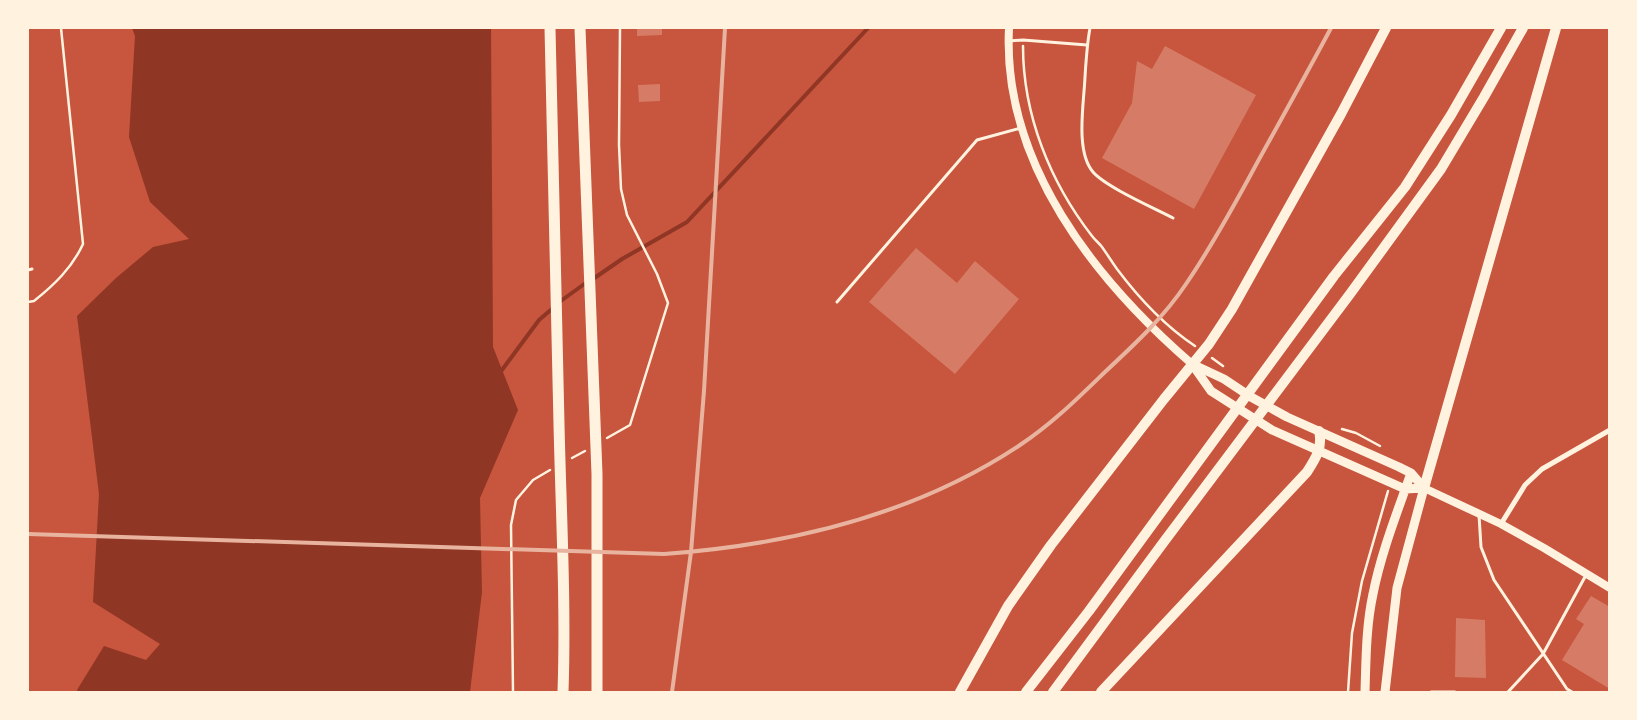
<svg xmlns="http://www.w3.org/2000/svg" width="1637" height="720" font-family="Georgia,serif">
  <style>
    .water { fill: #8f3625 }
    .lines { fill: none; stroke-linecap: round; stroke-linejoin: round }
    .stream { stroke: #8f3625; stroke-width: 4 }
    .building { fill: #d67c66 }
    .path { stroke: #fff3e0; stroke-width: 2.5 }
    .service { stroke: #fff3e0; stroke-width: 3 }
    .minor { stroke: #fff3e0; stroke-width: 5 }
    .tertiary { stroke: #fff3e0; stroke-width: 8 }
    .secondary { stroke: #fff3e0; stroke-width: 9 }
    .primary { stroke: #fff3e0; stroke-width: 10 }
    .motorway { stroke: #fff3e0; stroke-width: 11 }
    .rail { stroke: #e9b49f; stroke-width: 4 }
  </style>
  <rect width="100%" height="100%" fill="#c8553d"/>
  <!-- water -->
  <path class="water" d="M132 28H491L493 347 518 410 480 498 482 592 470 692H78L77 690 104 646 146 660 160 644 93 602 99 494 77 316 116 278 153 247 189 239 150 202 129 137 135 36Z"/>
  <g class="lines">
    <!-- stream -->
    <path class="stream" d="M593 279 622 259 687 222 868 28
      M558 303 587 282
      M499 374 539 320 553 308"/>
  </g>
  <!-- building -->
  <path class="building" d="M637 28H662V35L637 36Z
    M1165 46 1256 95 1194 209 1102 158 1132 103 1137 61 1152 69Z
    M660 84V101L639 102 638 85Z
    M916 248 957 283 975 261 1019 299 955 374 869 302Z
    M1591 596 1610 607V689L1562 660 1584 624 1576 619Z
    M1456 618 1485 620 1486 678 1455 677Z"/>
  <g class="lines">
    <!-- path -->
    <path class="path" d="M1023 46C1023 115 1050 182 1092 236 1095 240 1099 243 1102 247 1107 254 1112 262 1117 269 1138 297 1165 326 1195 346
      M28 302 34 301C54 285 72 268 83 244L61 28
      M1212 358 1223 366
      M1342 429 1356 433 1380 446
      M607 438 630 425 668 303 657 274 627 215 621 189 619 145 620 28
      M572 458 585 451
      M513 692 511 525 516 500 533 480 550 470
      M1348 692 1352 633 1362 581 1388 491"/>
    <!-- service -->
    <path class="service" d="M1090 28C1087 44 1086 61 1085 77 1084 103 1075 151 1093 172 1106 187 1154 208 1173 218
      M1009 41 1023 40 1087 45
      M28 270 32 269
      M837 302 977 140 1021 128
      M1479 515 1481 547 1494 580 1567 689 1572 692
      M1431 692H1455
      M1508 692 1543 654 1586 575"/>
    <!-- minor -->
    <path class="minor" d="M1501 524 1525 485 1542 469 1610 430"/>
    <!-- tertiary -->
    <path class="tertiary" d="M1009 28C1002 163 1095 280 1192 364
      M1424 488 1501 524 1544 548 1610 588"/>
    <!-- secondary -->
    <path class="secondary" d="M1192 364 1211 391 1272 430 1405 489 1424 488
      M1192 364 1224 379 1251 397 1287 417 1399 467 1411 473 1424 488
      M1365 692C1366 660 1366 626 1373 594 1381 553 1397 513 1411 473
      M1385 692 1397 588 1424 488"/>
    <!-- primary -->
    <path class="primary" d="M1424 488 1556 28
      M960 692 1008 606 1051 545 1164 399 1209 344 1232 309 1341 114 1386 28
      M1026 692 1089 611 1334 276 1405 187 1451 115 1501 28
      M1053 692 1163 543 1350 294 1441 169 1484 97 1523 28
      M1101 692 1307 472C1316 458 1323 447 1319 431"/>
    <!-- motorway -->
    <path class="motorway" d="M550 28C552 160 555 292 559 424 561 513 566 603 563 692
      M580 28 597 474V692"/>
    <!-- rail -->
    <path class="rail" d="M28 534 664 554C788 545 915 515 1020 445 1052 424 1079 397 1106 371 1135 344 1164 317 1186 284 1212 246 1235 204 1257 163 1282 118 1307 73 1331 28
      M672 692 691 552 704 391 725 28"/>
  </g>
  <!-- border -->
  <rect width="1637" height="720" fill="none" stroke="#fff3e0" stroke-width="58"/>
</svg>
